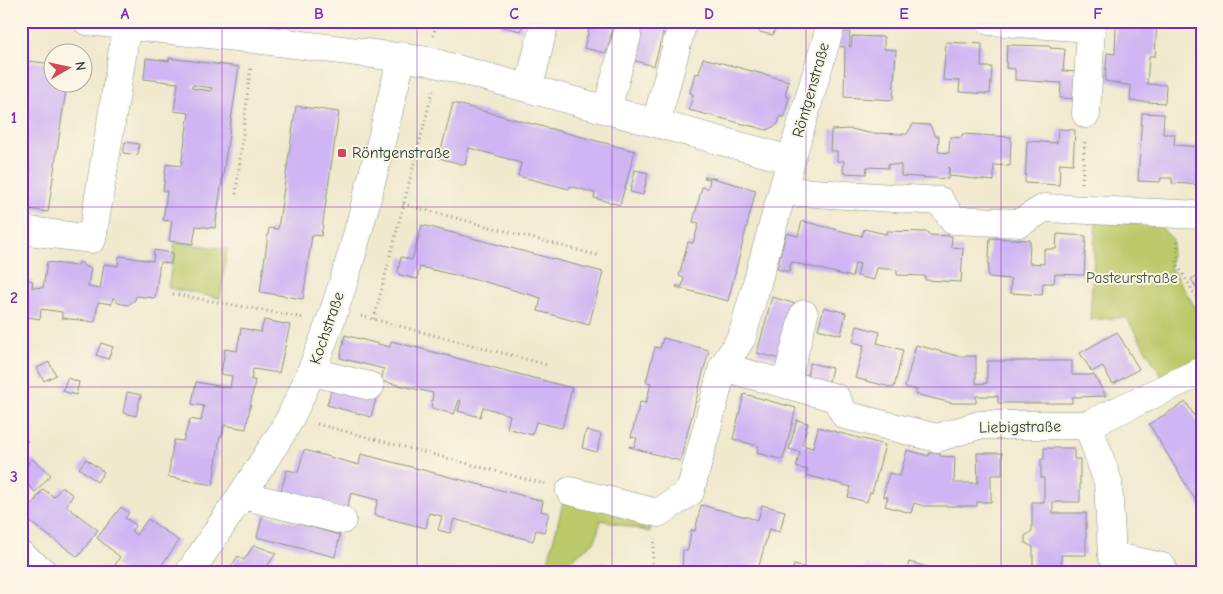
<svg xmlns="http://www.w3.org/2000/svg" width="1223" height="594" font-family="'Comic Neue',sans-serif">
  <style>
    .green { fill: #bcc96a; stroke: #6e834f }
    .building { fill: #cfb5f3; fill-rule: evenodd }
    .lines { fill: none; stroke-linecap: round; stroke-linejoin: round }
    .minor-casing { stroke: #889381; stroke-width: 29 }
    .path { stroke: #889381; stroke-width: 3; stroke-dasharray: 1 4; stroke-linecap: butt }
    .minor { stroke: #fff; stroke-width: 28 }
    .grid { fill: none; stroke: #7b2cbf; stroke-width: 1; stroke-opacity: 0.55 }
    .poi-dot { fill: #d1495b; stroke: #fcf5e5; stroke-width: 2 }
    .labels { text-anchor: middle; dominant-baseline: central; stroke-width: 4; stroke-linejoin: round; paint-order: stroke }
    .street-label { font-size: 16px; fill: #1f3d34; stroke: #fcf5e5 }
    .poi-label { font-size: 16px; fill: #1f3d34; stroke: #fcf5e5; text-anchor: start }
    .park-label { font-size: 16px; fill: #3e593f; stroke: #fcf5e5 }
    .neatline { fill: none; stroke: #7b2cbf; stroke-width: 2 }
    .grid-label { font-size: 16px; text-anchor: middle; font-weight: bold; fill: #7b2cbf }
  </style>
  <rect width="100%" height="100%" fill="#fcf5e5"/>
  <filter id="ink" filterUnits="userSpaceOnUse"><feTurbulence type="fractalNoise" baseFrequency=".02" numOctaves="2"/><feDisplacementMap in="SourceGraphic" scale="10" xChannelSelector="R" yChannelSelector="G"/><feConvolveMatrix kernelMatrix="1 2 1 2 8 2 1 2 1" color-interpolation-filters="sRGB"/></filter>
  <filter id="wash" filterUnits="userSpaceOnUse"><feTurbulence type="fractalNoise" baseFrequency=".0096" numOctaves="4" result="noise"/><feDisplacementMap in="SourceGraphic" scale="20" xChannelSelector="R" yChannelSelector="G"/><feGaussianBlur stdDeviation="1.12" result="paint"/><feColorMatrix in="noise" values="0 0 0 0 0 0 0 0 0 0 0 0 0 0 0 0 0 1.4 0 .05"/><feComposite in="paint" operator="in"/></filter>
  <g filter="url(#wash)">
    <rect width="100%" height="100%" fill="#f0e9ce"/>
    <!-- green -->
    <path class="green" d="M1096 221 1158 224 1173 240 1170 267 1202 318V359L1165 382 1126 317 1090 320Z
      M175 242 227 249 220 298 168 288Z
      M565 495 652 517 650 532 601 520 595 541 554 573H545Z
      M593 564H606L616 573H581Z"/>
    <g id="blocks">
      <!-- building -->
      <path class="building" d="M381 21H407L406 26Z
        M500 21H524L521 31 499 26Z
        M591 21H615L606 53 584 48Z
        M626 21H670L667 34 663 33 654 66 632 60 641 27Z
        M762 21H777L773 35 759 32Z
        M1137 21H1157L1155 56H1149L1147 84 1166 85 1165 103 1130 101 1131 86 1105 81 1107 53 1115 54 1116 26 1137 27Z
        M845 32H850L849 47H851L852 36 884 37V49L896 50 893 100 844 97 845 47H841L835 40Z
        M946 42 982 44 981 67H992L990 94 959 92 960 81 943 80Z
        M1007 45 1050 46V48L1065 49 1063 71 1079 72 1078 99 1060 98 1061 83 1015 80V69L1006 68Z
        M146 58 169 61V58L239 67 215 228 196 226 193 244 169 241 172 221 163 220 167 191H163L166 164 181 166 189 113 174 111 178 83 144 79ZM192 85 212 88 211 91 192 88Z
        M703 58 789 81 785 96 789 97 784 118 780 116 778 124 767 130 689 110 693 94 690 93 695 73 699 74Z
        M21 60 52 64V82H69L68 90 66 89 48 212 21 208V133H23L26 109 21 108Z
        M453 103 635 151 620 205 594 198 595 193 570 186 569 189 518 176 521 163 495 155 469 148 465 165 439 158Z
        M296 106 339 112 321 236 312 235 303 299 260 292 269 228 278 229Z
        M1142 113 1164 114 1163 134H1175L1174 145 1202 147V185L1172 183V178H1161L1160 182 1138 181Z
        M913 124 930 125 935 136H939L938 152 949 153 950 137 962 138V134L1011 137 1010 166 994 165V181L949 176V167L948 179 901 176V165L888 164V168L867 167 866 174 843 173 844 161H837V151H830L831 130 851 129 869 133 907 134Z
        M1058 129 1075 130 1073 164 1060 163 1059 185 1025 183 1027 141 1057 143Z
        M125 142 139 144 138 155 123 153Z
        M635 170 648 173 643 195 630 192Z
        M705 176 756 190 728 301 676 287 677 285 682 287 684 278 679 276 688 242 693 243 699 223 693 222 702 187 708 188 710 179 704 178Z
        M802 221 862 236 864 229 886 234 887 231 928 232V235L952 236 951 247 963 248 961 282 925 280V276L897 275V270L877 268 874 280 857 276 860 264 855 263 852 277 791 262 789 272 777 269 786 233 798 236Z
        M422 225 603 272 589 325 538 311 541 298 489 283 420 267 417 279 400 275 398 271 401 257 412 260Z
        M1057 234 1086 236 1084 275 1055 274 1054 283H1043L1042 295 1010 293 1011 279 988 277 990 238 1030 240 1029 263 1044 264V249H1056Z
        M154 250 173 253 171 264 160 262 155 298 136 296 135 300 128 305 118 303 113 297 112 304 98 302 95 322 62 318V312L41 309 40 319 28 317 27 323H21V280L33 281 32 287 43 288 47 262 76 266 81 262 85 267 91 268 88 287 100 289 104 264 118 266 119 256 153 261Z
        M1202 273V297L1191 279Z
        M772 297 796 304 781 359 757 353Z
        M824 307 846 313 841 335 818 329Z
        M264 320 290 325 279 373 253 369 251 380H255L246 429 224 425 222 436H220L213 485 168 477 174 440 183 441 190 419 201 421 204 406 192 404 196 382 230 388 232 376 221 374 225 349 237 351 241 328 261 332Z
        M857 326 880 332 877 343 903 350 894 388 855 378 864 345 853 342Z
        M1117 332 1139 369 1113 384 1102 366 1092 372 1080 353Z
        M345 335 390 347 391 341 572 388 562 428 536 422 532 435 507 428 510 415 483 407 480 417 458 411 461 401 459 400 454 414 431 408 433 393 381 381 384 369 340 358Z
        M663 338 709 350 680 461 629 447V446L634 447 637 438 631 437 640 402 646 403 651 383 646 382 655 347 660 348Z
        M101 343 113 347 108 359 96 355Z
        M916 345 958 356H976V384L987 383V361H1072V375H1094L1106 396 1072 397V403H998V396H976V403H952L915 394 917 390 905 387Z
        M49 362 56 375 44 381 37 368Z
        M810 363 832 368 828 385 806 379Z
        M67 378 79 382 76 395 63 391Z
        M333 383 377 395 371 417 327 405Z
        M127 392 141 395 136 416 123 413Z
        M744 394 796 408 783 460 757 453 758 446 733 439Z
        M1186 402 1202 429V511L1149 424Z
        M797 420 808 423 802 445 813 448 818 427 885 445 872 493 870 492 867 502 848 497 851 487 806 475 808 470 796 467 800 452 789 449Z
        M586 430 601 434 597 452 582 448Z
        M21 435 28 441 21 448Z
        M1044 448H1074V459H1080V502H1053V513H1086V555H1061L1062 573H1039V567H1033V547L1025 543V536L1032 531V502H1044V478H1041V459H1044Z
        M304 450 359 465 361 454 543 501 541 511 549 513 544 532 536 530 533 541 454 519 450 533 438 530 442 516 429 513 426 528 374 515 378 500 351 493 347 509 281 491 287 470 298 472Z
        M907 450 929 456V453H940V456L955 457 954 483H978L977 453H1002V475H991V502H977V506H924L914 503 911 513 885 506 888 497 883 496 889 473 900 476Z
        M32 459 51 475 35 492 21 478 22 470Z
        M86 459 104 472 97 482 79 468Z
        M62 487 73 495 66 506 98 530 78 557 23 517 43 489 54 497Z
        M701 505 758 520 762 505 785 511 780 532 769 529 757 573 733 568V573H682L683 550H688L691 530 695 531Z
        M121 507 129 513 125 518 136 525 131 531 136 535 148 519 179 541 156 573H125L115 565 120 557 97 538Z
        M263 514 340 535 335 557 257 537Z
        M254 545 276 553 263 573H227L238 556 244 560Z
        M909 562 934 569 933 573H906Z
        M865 564 895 572V573H863Z
        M346 565 360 568 359 573H344Z
        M794 565 822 572V573H792Z"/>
    </g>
  </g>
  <g filter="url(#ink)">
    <use href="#blocks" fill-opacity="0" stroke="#889381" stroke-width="1"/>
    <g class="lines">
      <!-- minor casing -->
      <g class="minor-casing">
        <path id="minor" d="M87 21 255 39 428 61 791 160 742 337 723 367 690 492 658 513 570 491
          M990 21 1091 28 1093 21
          M529 87 545 21
          M607 109 627 36
          M1086 114 1091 28
          M656 123 683 21
          M791 160 832 21
          M783 191 940 201 953 220 1020 223 1044 208 1202 215
          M21 230 92 239 127 25
          M723 367 836 398 845 415 937 438 979 425H1088L1202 371
          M312 372 370 386
          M786 384 804 314
          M1088 425 1108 482 1112 556 1162 567 1163 573
          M242 495 342 520
          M21 555 44 573
          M189 573C215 535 240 498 265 459 274 444 285 430 292 414 347 301 372 177 402 56"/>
      </g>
      <!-- path -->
      <path class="path" d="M433 36 437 21
        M1082 183 1085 140
        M236 194 251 65
        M403 204 600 256
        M1178 241 1177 264 1202 307
        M173 294 305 318
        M361 316 548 365
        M374 319 433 90
        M317 424 545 484
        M651 573 655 538"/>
      <!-- minor -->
      <use href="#minor" class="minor"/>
    </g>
  </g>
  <!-- grid -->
  <path class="grid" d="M222 21V573M417 21V573M612 21V573M806 21V573M1001 21V573M21 207H1202M21 387H1202"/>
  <!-- markers -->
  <rect class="poi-dot" x="337" y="148" width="10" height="10" rx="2.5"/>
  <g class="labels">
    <!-- street labels -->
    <g class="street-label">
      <text transform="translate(811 90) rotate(-74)">Röntgenstraße</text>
      <text transform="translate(327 328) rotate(-71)">Kochstraße</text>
      <text transform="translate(1020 427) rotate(-1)">Liebigstraße</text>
    </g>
    <!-- poi labels -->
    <g class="poi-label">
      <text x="352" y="153">Röntgenstraße</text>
    </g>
    <!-- park labels -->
    <g class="park-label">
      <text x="1132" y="278">Pasteurstraße</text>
    </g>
  </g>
  <!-- margin -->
  <rect width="1223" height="594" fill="none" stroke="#fcf5e5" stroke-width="55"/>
  <!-- north arrow -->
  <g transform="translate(68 68) rotate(81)"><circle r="24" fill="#fcf5e5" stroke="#a4ab9e"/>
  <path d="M0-4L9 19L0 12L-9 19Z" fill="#d1495b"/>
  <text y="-8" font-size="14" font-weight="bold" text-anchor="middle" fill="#1f3d34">N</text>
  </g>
  <rect x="28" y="28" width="1168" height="538" class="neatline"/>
  <g class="grid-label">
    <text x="125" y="19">A</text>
    <text x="319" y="19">B</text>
    <text x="514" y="19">C</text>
    <text x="709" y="19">D</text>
    <text x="904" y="19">E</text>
    <text x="1098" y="19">F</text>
    <text x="14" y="123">1</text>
    <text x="14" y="303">2</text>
    <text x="14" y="482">3</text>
  </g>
</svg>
